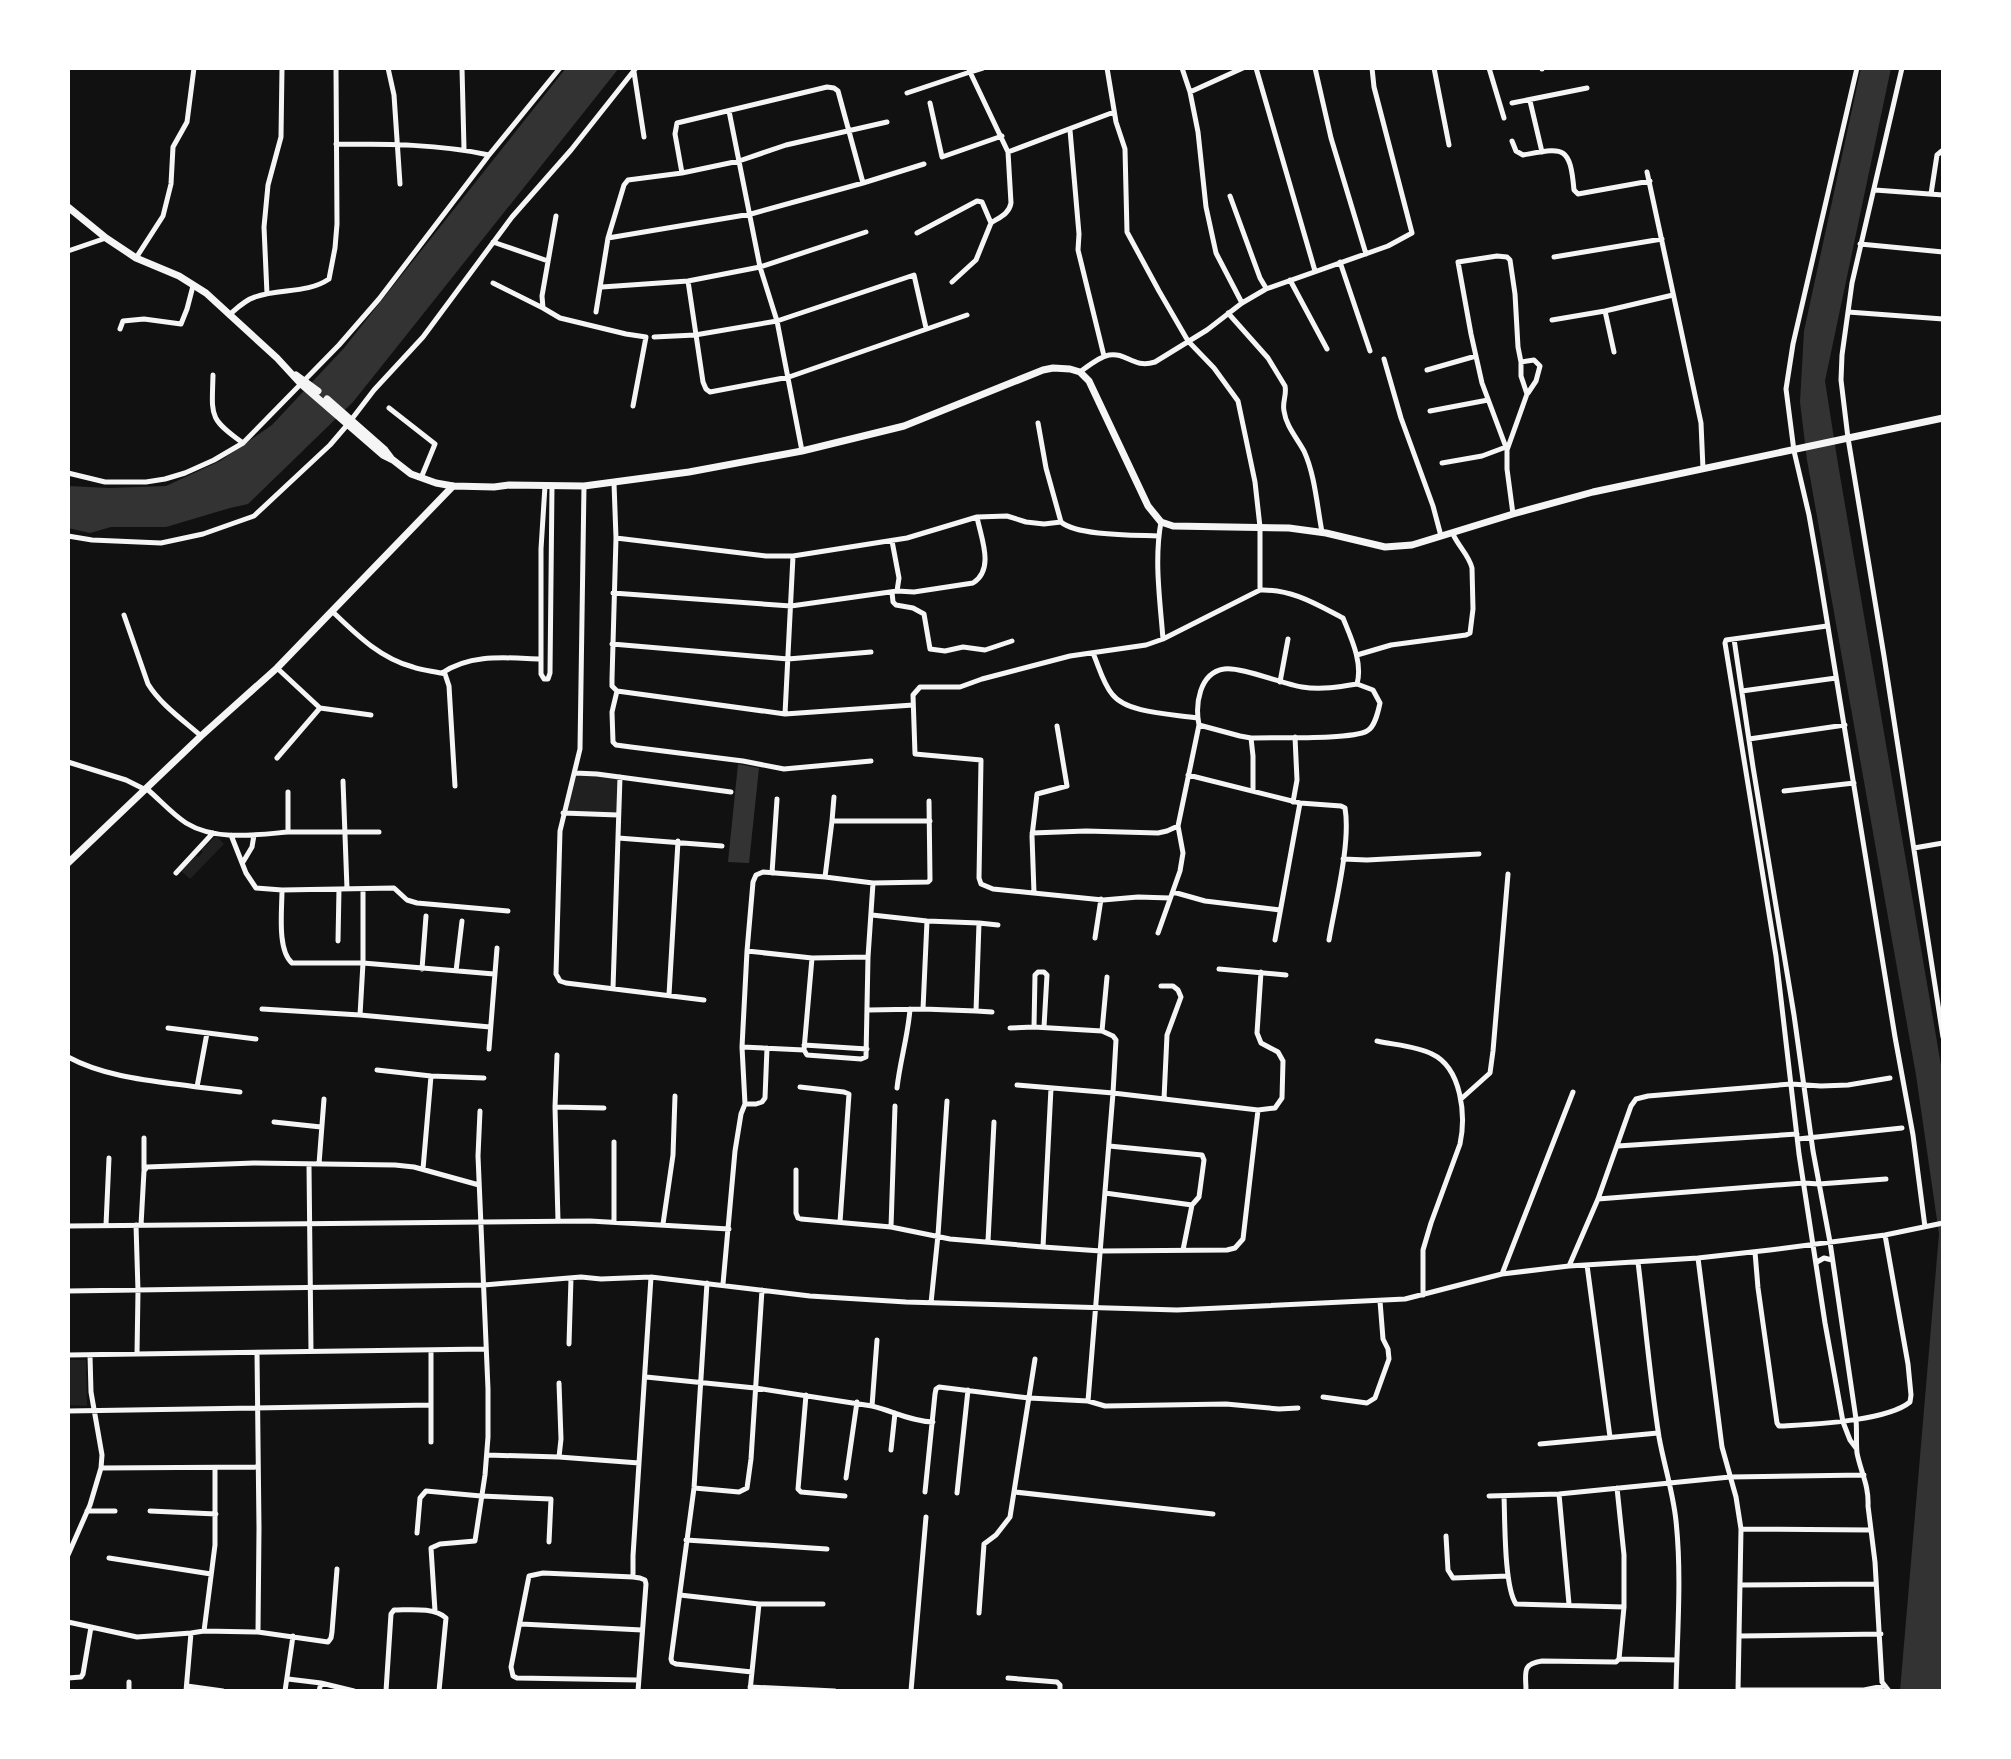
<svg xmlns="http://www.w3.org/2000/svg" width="2011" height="1759" font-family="'Public Sans',sans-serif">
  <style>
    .green { fill: #202020 }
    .water { fill: #333 }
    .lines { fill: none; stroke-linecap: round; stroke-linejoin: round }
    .minor { stroke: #f5f5f5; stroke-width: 5 }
    .secondary { stroke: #f5f5f5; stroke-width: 7 }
  </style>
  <rect width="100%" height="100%" fill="#111"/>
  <!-- green -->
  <path class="green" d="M575 773 620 777 617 815 563 813Z
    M216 836 224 844 190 879 181 871 196 856 198 857 203 852 201 850Z
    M68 1360H86L87 1406 68 1405Z"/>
  <!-- water -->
  <path class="water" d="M566 68H619L353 402 248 504 230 508 166 527H111L90 533 68 528V486L109 488 166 486 220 461 272 425 344 348Z
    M1861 68H1891L1825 381 1838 464 1943 1077V1691H1900L1939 1234 1916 1075 1807 460 1800 402 1804 331Z
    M738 764 759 768 749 863 728 862Z"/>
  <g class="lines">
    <!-- minor -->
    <path class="minor" d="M388 68 394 95 400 184
      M462 68 464 149
      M983 68 970 72 1008 152 1011 203C1009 214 1000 217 991 223
      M1107 68 1116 122 1125 149 1127 232 1159 291 1188 341 1214 368 1238 401 1255 482 1260 527V590
      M1182 68 1190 92 1198 132 1206 207 1216 253 1242 303
      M1256 68 1315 271
      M1315 68 1331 138 1366 254
      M1434 68 1449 145
      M1489 68 1504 118
      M1542 68V69
      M1857 68 1793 344 1786 389 1794 451 1809 515 1818 566 1895 1037 1913 1135 1925 1227
      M1902 68 1852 283 1842 355 1841 380 1848 438 1884 656 1943 1037
      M634 72 644 137
      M1190 92 1243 68
      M907 93 970 72 969 68
      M1530 101 1542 152
      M930 103 942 157 1002 136
      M1512 103 1587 88
      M729 111 760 267 777 321 802 451
      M1070 130 1079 234 1078 250 1104 356
      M1512 141 1516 151 1523 155C1563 148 1570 144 1574 190L1578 194 1650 181
      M336 144C387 144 439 144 489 155
      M1008 152 1114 112
      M1647 172 1701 423 1703 469
      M682 173 675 134 677 123 827 87 834 88 838 91 863 183
      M1875 190 1943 195
      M1931 194 1937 155 1943 150
      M1230 196 1260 278 1266 288
      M556 216 542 296 543 308 560 318 626 334 646 337 633 406
      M917 233 977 201 982 202 991 223 976 260 952 282
      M608 238 751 214 863 183 924 164
      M493 242 548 261
      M1860 244 1943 252
      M68 251 106 238
      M1554 257 1662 239
      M136 258 163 216 171 184 173 147 187 122 194 68
      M1340 262 1370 351
      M1290 280 1327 349
      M688 281 703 382 706 389 710 392 789 377 967 315
      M493 283 543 308
      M602 287 688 281 760 267 866 232
      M267 294 264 227 268 185 281 137 282 68
      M1605 311 1614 352
      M596 312 608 238 624 185 628 180 682 173 739 161 786 145 887 122
      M1848 312 1943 319
      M1228 313 1268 358 1285 386C1287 395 1282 402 1284 411 1286 426 1297 438 1304 451 1315 475 1317 506 1322 532
      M229 315C237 308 245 300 255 297 280 288 307 294 329 279L335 248 337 224 336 68
      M1552 320 1605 311 1673 295
      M120 329 123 321 144 319 181 324 187 309 193 286
      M654 337 695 335 777 321 914 275 926 328
      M1384 359 1401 418 1433 506 1441 536
      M1521 362 1534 360 1540 366 1536 381 1528 393
      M1427 370 1476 356
      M1080 372C1088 366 1099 357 1109 355 1127 352 1133 369 1155 362L1207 330 1242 303 1266 289 1388 246 1412 233 1374 87 1372 68
      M213 375C212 416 208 418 243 443
      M389 408 435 444 421 478
      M1430 411 1488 400
      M1038 423 1046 468 1061 522
      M1507 450 1482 383 1471 334 1458 262 1497 256 1507 257 1510 260 1515 294 1518 347 1521 362V376L1527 394 1507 450V469L1513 514
      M1442 463 1482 456 1506 447
      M68 473 105 482H146L165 479 185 473 214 460 243 443 339 345 379 299 489 155 560 68
      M614 483 616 538 612 679V686L617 691 612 712 613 742 616 745 631 747 743 761 784 769 871 761
      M545 486 541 549V674L544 679H548L550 673 552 486
      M584 486 580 749 560 831 556 974 560 981 566 983 704 1000
      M1161 522C1154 560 1160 600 1163 639
      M68 536 92 540 161 543 203 534 254 516 330 445 348 424 374 390 423 337 512 217 571 150 636 68
      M616 538 766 556H793L907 538 977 517 1007 516 1026 522 1044 524 1061 522C1077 536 1136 535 1158 536
      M892 541 899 578 897 591
      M892 592 893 602 896 605 913 608 924 614 930 649 945 651 963 647 985 650 1012 641
      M613 593 791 606 897 591 914 592 973 583C995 569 981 538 977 517
      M333 612C357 635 380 658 413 667 423 671 435 671 445 674L449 686 455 786
      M124 615 148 684C161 705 183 720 201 736
      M1827 626 1726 640 1725 643 1776 956 1799 1154 1825 1323 1843 1422 1850 1440 1856 1448
      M1734 639 1753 767 1794 1015 1813 1151 1830 1242 1856 1419C1857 1431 1856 1442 1857 1453 1861 1473 1869 1485 1868 1506L1875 1562 1882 1682 1889 1691
      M612 644 788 659 871 652
      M1093 653C1099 667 1103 683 1112 694 1127 714 1174 714 1197 718
      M1357 655 1391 645 1466 635 1470 633 1473 609 1472 568C1469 555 1458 546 1453 534
      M277 668 320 708 371 715
      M442 673C472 653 507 658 541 659
      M1280 682 1288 639
      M617 691 785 714 913 705
      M1742 691 1836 678
      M785 714 793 556
      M1199 725 1240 736 1251 738C1274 737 1351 740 1367 731 1375 727 1378 712 1380 703L1373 690 1357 684
      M1251 738 1253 756V791
      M1749 739 1845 725
      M277 758 320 708
      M68 762 126 780 146 790
      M575 773 597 774 731 792
      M1188 775 1300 803 1341 806 1345 808C1351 843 1335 904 1329 940
      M343 781 347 889
      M147 789C160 800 172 814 186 823 215 841 255 835 288 832V792
      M1784 791 1854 783
      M1293 802 1297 780 1295 737
      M563 813 618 815
      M832 821 834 797
      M288 832H379
      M1032 833 1086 831 1158 833 1167 831 1178 826
      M231 835 246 873 256 888 282 890 394 888 407 900 417 903 508 911
      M618 838 722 846
      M1914 848 1943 843
      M1343 859 1367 860 1479 854
      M243 862 252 847 254 835
      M176 873 213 833
      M772 873 777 799
      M825 877 832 821H930
      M873 883 928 882 930 880 929 801
      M282 890C282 910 277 950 292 963H363L494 974
      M1173 892 1205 901 1280 910
      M1034 893 1032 836 1037 794 1067 786 1057 726
      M979 923 998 925
      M1158 933 1180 871 1183 853 1178 826 1199 725C1195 705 1199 673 1224 669 1239 666 1283 684 1302 687 1321 690 1339 687 1357 684 1363 662 1351 638 1343 618 1316 604 1292 589 1260 590L1163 639 1146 645 1070 656 982 679 960 687H920L913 695 915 754 981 760 979 878 981 884 993 889 1103 900 1138 897 1170 898
      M1095 938 1101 899
      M1275 940 1300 803
      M338 941 339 889
      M747 951 812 958 868 957
      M422 969 426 916
      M1219 969 1286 975
      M456 971 462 921
      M1161 986H1173L1178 990 1181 997 1167 1035 1164 1099
      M613 988 620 777
      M669 995 678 841
      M262 1009 360 1015 490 1027
      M923 1009 927 921
      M869 1010 923 1009 976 1011 979 923 927 921 872 915
      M976 1011 992 1012
      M360 1015 363 963V889
      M1034 1027 1035 975 1038 972H1044L1047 975 1044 1027
      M168 1028 256 1039
      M1102 1031 1107 977
      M207 1033 197 1087 240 1092
      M1377 1041C1395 1045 1416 1046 1432 1054 1462 1068 1466 1116 1460 1144L1431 1223 1423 1250V1295
      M804 1045 867 1049
      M489 1049 497 948
      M804 1050 812 958
      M557 1055 555 1107 558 1221
      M68 1057C107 1078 154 1081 197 1087
      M377 1070 431 1076 484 1078
      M1017 1085 1113 1093 1258 1110 1275 1108 1282 1098 1283 1061 1278 1052 1261 1043 1257 1033 1261 972
      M800 1087 844 1092 849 1094 840 1222
      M897 1088C900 1061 908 1036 910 1009
      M1461 1099 1490 1073 1493 1051 1508 874
      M745 1104H756L762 1102 765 1098 767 1048
      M555 1107 604 1108
      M274 1122 321 1127
      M1798 1139 1902 1128
      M614 1142V1221
      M1109 1146 1202 1155 1204 1160 1199 1197 1192 1205
      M1618 1146 1797 1134
      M319 1164 324 1099
      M309 1165 311 1351
      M144 1169V1138
      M423 1169 431 1076
      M796 1170V1213L798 1218 801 1219 891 1227 950 1239 1043 1247 1101 1251 1227 1250 1235 1248 1243 1239 1258 1110
      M1105 1193 1192 1205 1183 1250
      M1598 1199 1804 1183 1819 1184 1886 1179
      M663 1224 673 1155 675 1096
      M106 1225 109 1158
      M136 1225 138 1291 137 1354
      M141 1225 144 1171 147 1167 254 1163 395 1165 414 1167 479 1185
      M68 1226 590 1221 729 1229
      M891 1227 895 1106
      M988 1241 994 1122
      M1043 1247 1051 1088
      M1755 1252 1758 1288 1777 1423 1779 1426H1784C1815 1424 1887 1421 1910 1402L1911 1395 1908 1364 1885 1235
      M1698 1258 1722 1447 1736 1497 1741 1529 1738 1691
      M1638 1262C1645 1320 1650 1379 1659 1437 1664 1465 1673 1492 1676 1521 1682 1577 1677 1635 1676 1691
      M1817 1262 1824 1258 1832 1260
      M1587 1265 1610 1437
      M1569 1266 1598 1199 1631 1106 1636 1099 1648 1096 1791 1084 1821 1086 1848 1085 1890 1078
      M1502 1274 1573 1092
      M707 1283 694 1488 671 1659 672 1662 676 1664 752 1672
      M723 1284 735 1151 741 1114 745 1104 742 1047 747 951 753 882 756 875 763 872 825 877 873 883 868 957 866 1057 861 1059 807 1055 804 1050 742 1047
      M68 1291 484 1285 581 1277 601 1279 651 1277 810 1296 906 1302 1177 1310 1405 1299 1502 1274 1569 1266 1698 1258 1770 1250 1885 1235 1943 1223
      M931 1303 938 1235 947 1101
      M877 1340 872 1406C893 1411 910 1421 933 1422
      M569 1344 571 1278
      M431 1350V1442
      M257 1353 259 1528 258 1632
      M68 1355 486 1349
      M646 1377 755 1388 872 1406
      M559 1383 561 1439 559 1457
      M806 1395 798 1489 801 1492 845 1496
      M1323 1397 1367 1403 1375 1398 1389 1359 1388 1349 1383 1339 1380 1301
      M1088 1401 1105 1406 1226 1404 1279 1409 1298 1408
      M68 1411 431 1405
      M1540 1444 1658 1433
      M891 1450 895 1413
      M487 1455 559 1457 639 1463
      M101 1468 258 1467
      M846 1478 857 1402
      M694 1488 739 1492 747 1488 751 1459 762 1290
      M1617 1488 1624 1555V1607L1619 1659
      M925 1492 935 1394 936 1389 939 1387 1029 1398 1088 1401 1113 1093 1116 1040 1113 1036 1102 1031 1034 1027 1010 1028
      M1015 1492 1213 1514
      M957 1493 968 1390
      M1559 1494 1569 1604
      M1489 1496 1559 1494 1730 1477 1864 1475
      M1504 1496C1505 1519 1504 1587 1516 1604L1624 1607
      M87 1511H115
      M150 1511 216 1514
      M1741 1529 1870 1530
      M417 1533 420 1498 426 1491 481 1496 551 1499 549 1542
      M1446 1536 1448 1570 1453 1578 1508 1576
      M686 1540 827 1549
      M68 1555 90 1505 101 1468 102 1455 91 1392 90 1355
      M109 1558 211 1574
      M633 1577 543 1573 529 1576 511 1667 513 1676 517 1678 638 1680
      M1740 1585 1876 1584
      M680 1595 759 1604 750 1691
      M759 1604H823
      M435 1611 431 1548 440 1544 475 1541 485 1475 488 1437V1389L478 1156 480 1111
      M979 1613 984 1544 996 1535 1010 1517 1035 1359
      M68 1622 137 1637 191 1633 204 1631 258 1632 328 1642 331 1638 332 1632 337 1569
      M521 1624 642 1630
      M204 1631 215 1545V1468
      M1739 1636 1881 1634
      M68 1678 81 1677 83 1674 91 1627
      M1008 1678 1057 1682 1060 1685V1691
      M288 1679 321 1683 354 1691
      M129 1682V1691
      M187 1686 223 1691
      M750 1687 835 1691
      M1738 1690H1864L1884 1686
      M186 1691 191 1633
      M285 1691 293 1636
      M319 1691 321 1683
      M386 1691 391 1614 394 1610C410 1610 434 1607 446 1618L439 1691
      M638 1691 646 1584 645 1580 640 1578 633 1577V1556L651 1277
      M911 1691 926 1517
      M1526 1691C1526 1673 1521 1664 1542 1661L1616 1662 1619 1659 1677 1660"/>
    <!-- secondary -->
    <path class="secondary" d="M68 207 106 238 136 258 179 276 206 293 277 358 300 383 383 455 393 460 411 474 436 483 453 486 494 487 509 485 584 486 689 472 802 451 904 426 1043 370 1053 368 1070 369 1080 372 1089 381 1148 506 1161 522 1173 526 1289 528 1326 533 1385 547 1412 545 1513 514 1593 492 1943 418
      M296 375 318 391
      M327 399 385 450 391 458
      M68 863 201 736 277 668 453 486"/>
  </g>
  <!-- border -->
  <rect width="2011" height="1759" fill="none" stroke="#ffffff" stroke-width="140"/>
</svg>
